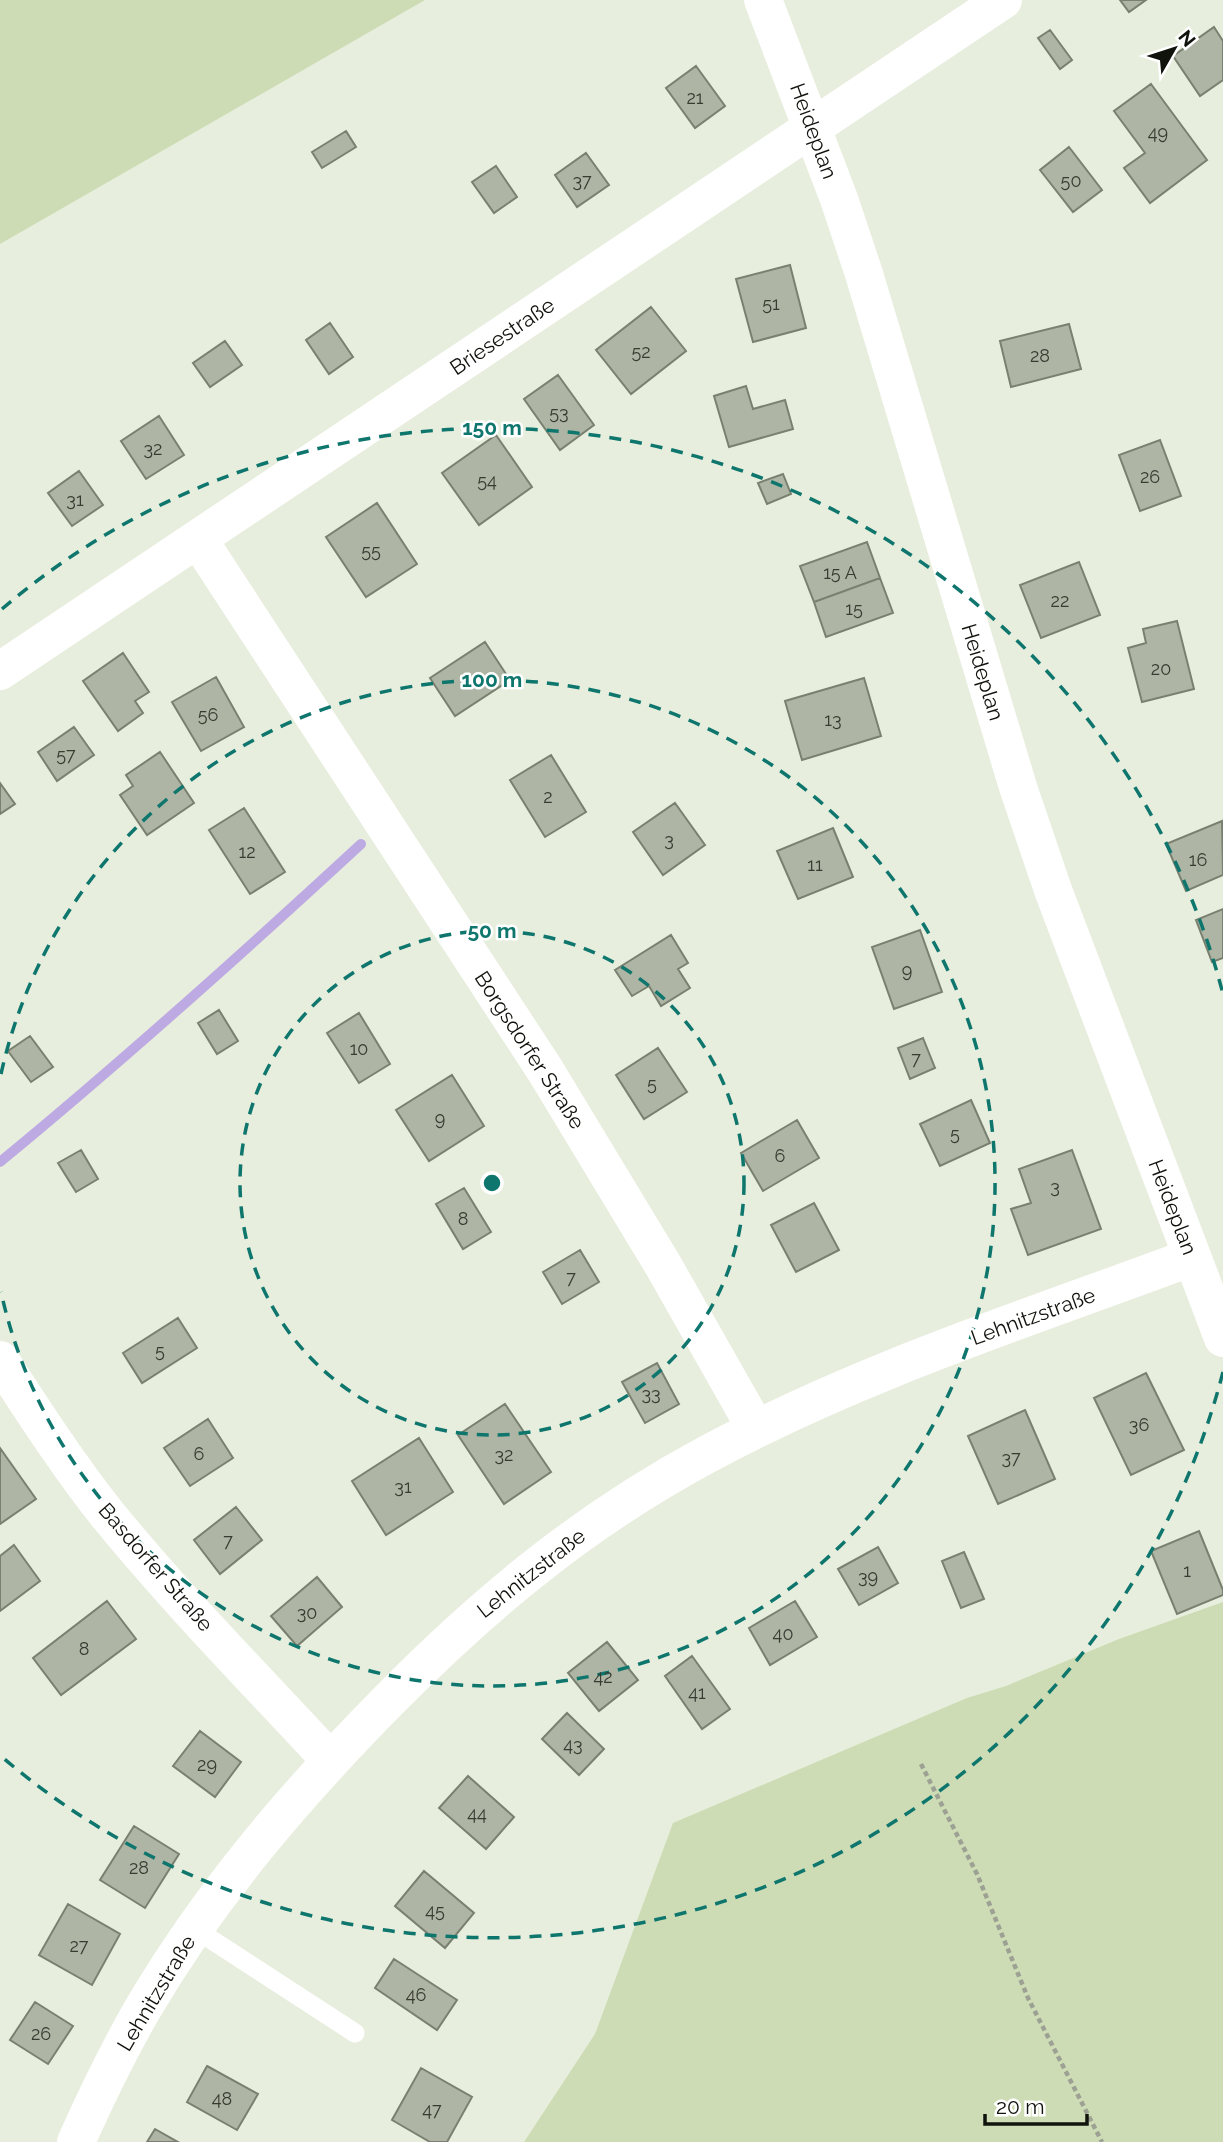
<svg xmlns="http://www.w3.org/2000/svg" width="1223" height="2142" font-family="Raleway,sans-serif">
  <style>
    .green { fill: #cddcb4 }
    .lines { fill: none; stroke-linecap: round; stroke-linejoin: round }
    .stream { stroke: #beaae3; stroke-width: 10 }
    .building { fill: #aeb5a4; stroke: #7a8070; stroke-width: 2 }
    .path { stroke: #9ca194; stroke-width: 4.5; stroke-dasharray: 5 3.5; stroke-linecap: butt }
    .lane { stroke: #fff; stroke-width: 19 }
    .street { stroke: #fff; stroke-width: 38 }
    .ring { fill: none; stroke: #0f766e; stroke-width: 3.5; stroke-dasharray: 12 9 }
    .labels { text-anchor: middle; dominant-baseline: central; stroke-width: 5; stroke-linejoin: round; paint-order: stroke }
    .number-label { font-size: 18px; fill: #383b32 }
    .street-label { font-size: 21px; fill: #10120c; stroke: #fff }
    .centre { fill: #0f766e; stroke: #fff; stroke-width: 3.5 }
    .ring-label { font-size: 21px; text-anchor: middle; font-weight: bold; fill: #0f766e; stroke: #fff; stroke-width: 5; stroke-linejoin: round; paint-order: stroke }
  </style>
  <rect width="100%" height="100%" fill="#e7eedd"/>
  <!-- green -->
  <path class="green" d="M0 0H425L0 244Z
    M1223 1602V2142H524L595 2034 673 1823 967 1698 1006 1686 1119 1639Z"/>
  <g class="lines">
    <!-- stream -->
    <path class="stream" d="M0 1162C124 1060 243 953 361 844"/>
  </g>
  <!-- building -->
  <path class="building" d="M1120 0H1146L1129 12Z
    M1214 27 1223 41V80L1200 96 1173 56Z
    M1050 30 1072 60 1060 69 1038 38Z
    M696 66 725 106 695 128 666 88Z
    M1151 84 1207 160 1150 203 1124 168 1145 153 1114 111Z
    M346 131 356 147 322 168 312 152Z
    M1069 147 1102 190 1073 212 1040 170Z
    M586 153 609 185 577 207 555 175Z
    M496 166 517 197 494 213 472 182Z
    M790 265 806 328 753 342 736 279Z
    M651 307 686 351 631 394 596 350Z
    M330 323 353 357 329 374 306 340Z
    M1069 324 1081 369 1011 387 1000 341Z
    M225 341 242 365 210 387 193 363Z
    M558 375 594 425 560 450 524 399Z
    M746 386 753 409 785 400 793 429 729 447 714 396Z
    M159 416 184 455 146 479 121 441Z
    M496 435 532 487 479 525 442 473Z
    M1160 440 1181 496 1140 511 1119 455Z
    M79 471 103 505 72 526 48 493Z
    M783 474 791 494 767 504 758 483Z
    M377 503 417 564 366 597 326 537Z
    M867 542 880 578 814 602 800 566Z
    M1079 562 1100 615 1041 638 1020 585Z
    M880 578 893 613 826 637 814 602Z
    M1177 621 1194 689 1142 702 1128 648 1146 643 1143 629Z
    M485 642 510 680 455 716 430 678Z
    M123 653 149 692 135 701 143 713 118 731 83 681Z
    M216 677 244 727 201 751 172 702Z
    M864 678 881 736 802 760 785 701Z
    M74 727 94 755 57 781 38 752Z
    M160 752 194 803 147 835 120 795 133 786 126 775Z
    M551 755 586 812 545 837 510 780Z
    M0 783 15 804 0 814Z
    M675 803 705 845 663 875 633 832Z
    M244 808 285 872 250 894 209 830Z
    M1222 821 1223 875 1186 891 1166 844Z
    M833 828 853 877 798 899 777 851Z
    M1223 909V958L1212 962 1196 920Z
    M920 930 942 992 894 1009 872 947Z
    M671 935 688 963 678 969 690 988 661 1006 649 986 632 996 615 970Z
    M219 1010 238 1041 217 1054 198 1023Z
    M359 1013 390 1064 359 1083 327 1033Z
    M30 1036 53 1067 31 1082 8 1051Z
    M923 1038 935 1068 910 1079 898 1048Z
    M658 1048 687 1092 644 1119 616 1075Z
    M452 1075 484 1126 429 1161 396 1110Z
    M971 1100 990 1143 940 1166 920 1124Z
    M797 1120 819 1158 763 1191 741 1153Z
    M81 1150 98 1179 76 1192 58 1163Z
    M1072 1150 1101 1229 1028 1255 1011 1209 1031 1203 1019 1169Z
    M464 1188 491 1232 463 1249 436 1204Z
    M814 1203 839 1250 796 1272 771 1225Z
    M580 1250 599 1282 562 1304 543 1272Z
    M178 1318 197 1348 142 1383 123 1353Z
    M657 1363 679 1404 645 1423 622 1382Z
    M1146 1373 1184 1450 1131 1475 1094 1398Z
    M505 1404 551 1472 504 1504 458 1435Z
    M1025 1410 1055 1479 998 1504 968 1436Z
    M208 1419 233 1458 190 1486 164 1448Z
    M419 1438 453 1492 386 1535 352 1481Z
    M0 1448 36 1499 0 1524Z
    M236 1507 262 1540 220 1574 194 1540Z
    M1199 1531 1223 1590V1595L1177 1614 1151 1551Z
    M14 1545 40 1581 0 1611V1556Z
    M878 1547 898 1583 859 1605 838 1569Z
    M964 1552 984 1599 961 1608 942 1561Z
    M317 1577 342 1607 297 1646 271 1616Z
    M107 1601 136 1639 61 1695 33 1658Z
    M795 1601 817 1637 770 1665 749 1628Z
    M607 1642 638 1680 599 1711 568 1673Z
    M692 1656 730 1709 702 1729 665 1676Z
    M567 1713 604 1749 579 1775 542 1739Z
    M200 1731 241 1762 215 1797 173 1766Z
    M468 1776 514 1817 486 1849 439 1808Z
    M134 1826 179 1854 145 1908 100 1880Z
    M424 1871 474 1913 445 1948 395 1906Z
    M68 1904 120 1934 92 1985 39 1955Z
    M394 1959 457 2000 437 2030 375 1988Z
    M35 2002 73 2026 48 2064 10 2040Z
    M207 2066 258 2094 237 2130 187 2102Z
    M421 2068 472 2097 447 2142H430L392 2120Z
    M155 2129 178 2142H147Z"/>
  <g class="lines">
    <!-- path -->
    <path class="path" d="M921 1764 977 1874 1028 1998 1102 2142"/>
    <!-- lane -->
    <path class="lane" d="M195 1929 355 2033"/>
    <!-- street -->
    <path class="street" d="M763 0 839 199 864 274 1018 787 1053 890 1223 1338
      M198 539 545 1070 663 1265 756 1429
      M0 671 1003 0
      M0 1360C34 1412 68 1465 107 1514 177 1600 255 1679 330 1760
      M76 2142C96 2097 118 2052 142 2010 210 1894 297 1793 391 1698 487 1601 585 1520 706 1455 859 1372 1029 1318 1192 1257"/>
  </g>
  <!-- distance rings -->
  <g class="ring">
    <circle cx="492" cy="1183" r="252"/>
    <path d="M1 1074A503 503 0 1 1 1 1292"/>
    <path d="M1223 1372A755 755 0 0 1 2 1757M2 609A755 755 0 0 1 1223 994"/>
  </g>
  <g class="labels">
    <!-- number labels -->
    <g class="number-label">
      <text x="695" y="97">21</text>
      <text x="1158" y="132">49</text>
      <text x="582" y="180">37</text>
      <text x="1071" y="180">50</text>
      <text x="771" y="303">51</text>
      <text x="641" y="351">52</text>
      <text x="1040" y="355">28</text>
      <text x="559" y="412">53</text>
      <text x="153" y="448">32</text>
      <text x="1150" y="476">26</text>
      <text x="487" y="480">54</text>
      <text x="75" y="499">31</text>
      <text x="371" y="550">55</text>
      <text x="840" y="572">15 A</text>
      <text x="1060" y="600">22</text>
      <text x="854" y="608">15</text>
      <text x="1161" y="668">20</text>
      <text x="208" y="714">56</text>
      <text x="833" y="719">13</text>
      <text x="66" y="754">57</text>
      <text x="548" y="796">2</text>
      <text x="669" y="839">3</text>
      <text x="247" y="851">12</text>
      <text x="1198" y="859">16</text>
      <text x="815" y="864">11</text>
      <text x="907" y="970">9</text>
      <text x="359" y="1048">10</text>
      <text x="916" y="1058">7</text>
      <text x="652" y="1083">5</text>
      <text x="440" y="1118">9</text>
      <text x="955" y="1133">5</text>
      <text x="780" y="1155">6</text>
      <text x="1055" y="1186">3</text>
      <text x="463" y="1218">8</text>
      <text x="571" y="1277">7</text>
      <text x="160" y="1350">5</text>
      <text x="651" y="1393">33</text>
      <text x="1139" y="1424">36</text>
      <text x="199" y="1453">6</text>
      <text x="504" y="1454">32</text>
      <text x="1011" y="1457">37</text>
      <text x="403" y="1486">31</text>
      <text x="228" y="1540">7</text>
      <text x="1187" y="1570">1</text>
      <text x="868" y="1576">39</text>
      <text x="307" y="1612">30</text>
      <text x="783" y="1633">40</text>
      <text x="84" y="1648">8</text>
      <text x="603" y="1676">42</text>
      <text x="697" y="1692">41</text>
      <text x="573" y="1744">43</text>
      <text x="207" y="1764">29</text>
      <text x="477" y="1813">44</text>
      <text x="139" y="1867">28</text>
      <text x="435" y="1910">45</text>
      <text x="79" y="1945">27</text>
      <text x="416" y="1994">46</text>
      <text x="41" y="2033">26</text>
      <text x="222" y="2098">48</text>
      <text x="432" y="2109">47</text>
    </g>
    <!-- street labels -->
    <g class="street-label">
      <text transform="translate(814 131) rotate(70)">Heideplan</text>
      <text transform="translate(502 336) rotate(-34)">Briesestraße</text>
      <text transform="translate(983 672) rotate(73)">Heideplan</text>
      <text transform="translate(530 1050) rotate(57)">Borgsdorfer Straße</text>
      <text transform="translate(1173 1207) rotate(69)">Heideplan</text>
      <text transform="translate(1033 1316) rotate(-20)">Lehnitzstraße</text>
      <text transform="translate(156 1567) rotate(49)">Basdorfer Straße</text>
      <text transform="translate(531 1573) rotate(-38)">Lehnitzstraße</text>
      <text transform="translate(156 1993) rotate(-59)">Lehnitzstraße</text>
    </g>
  </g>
  <circle cx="492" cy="1183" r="10" class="centre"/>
  <g class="ring-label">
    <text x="492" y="435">150 m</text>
    <text x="492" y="687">100 m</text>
    <text x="492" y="938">50 m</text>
  </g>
  <!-- north arrow -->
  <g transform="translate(1174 49) rotate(51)" stroke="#ffffff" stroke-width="5" paint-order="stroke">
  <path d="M0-5L12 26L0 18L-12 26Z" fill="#10120c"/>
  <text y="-10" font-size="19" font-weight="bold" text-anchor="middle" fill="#10120c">N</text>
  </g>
  <!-- scale -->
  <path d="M985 2114v10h102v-10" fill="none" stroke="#10120c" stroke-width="3.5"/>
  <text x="996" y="2114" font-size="21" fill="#10120c" stroke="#ffffff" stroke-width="5" paint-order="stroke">20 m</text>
</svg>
